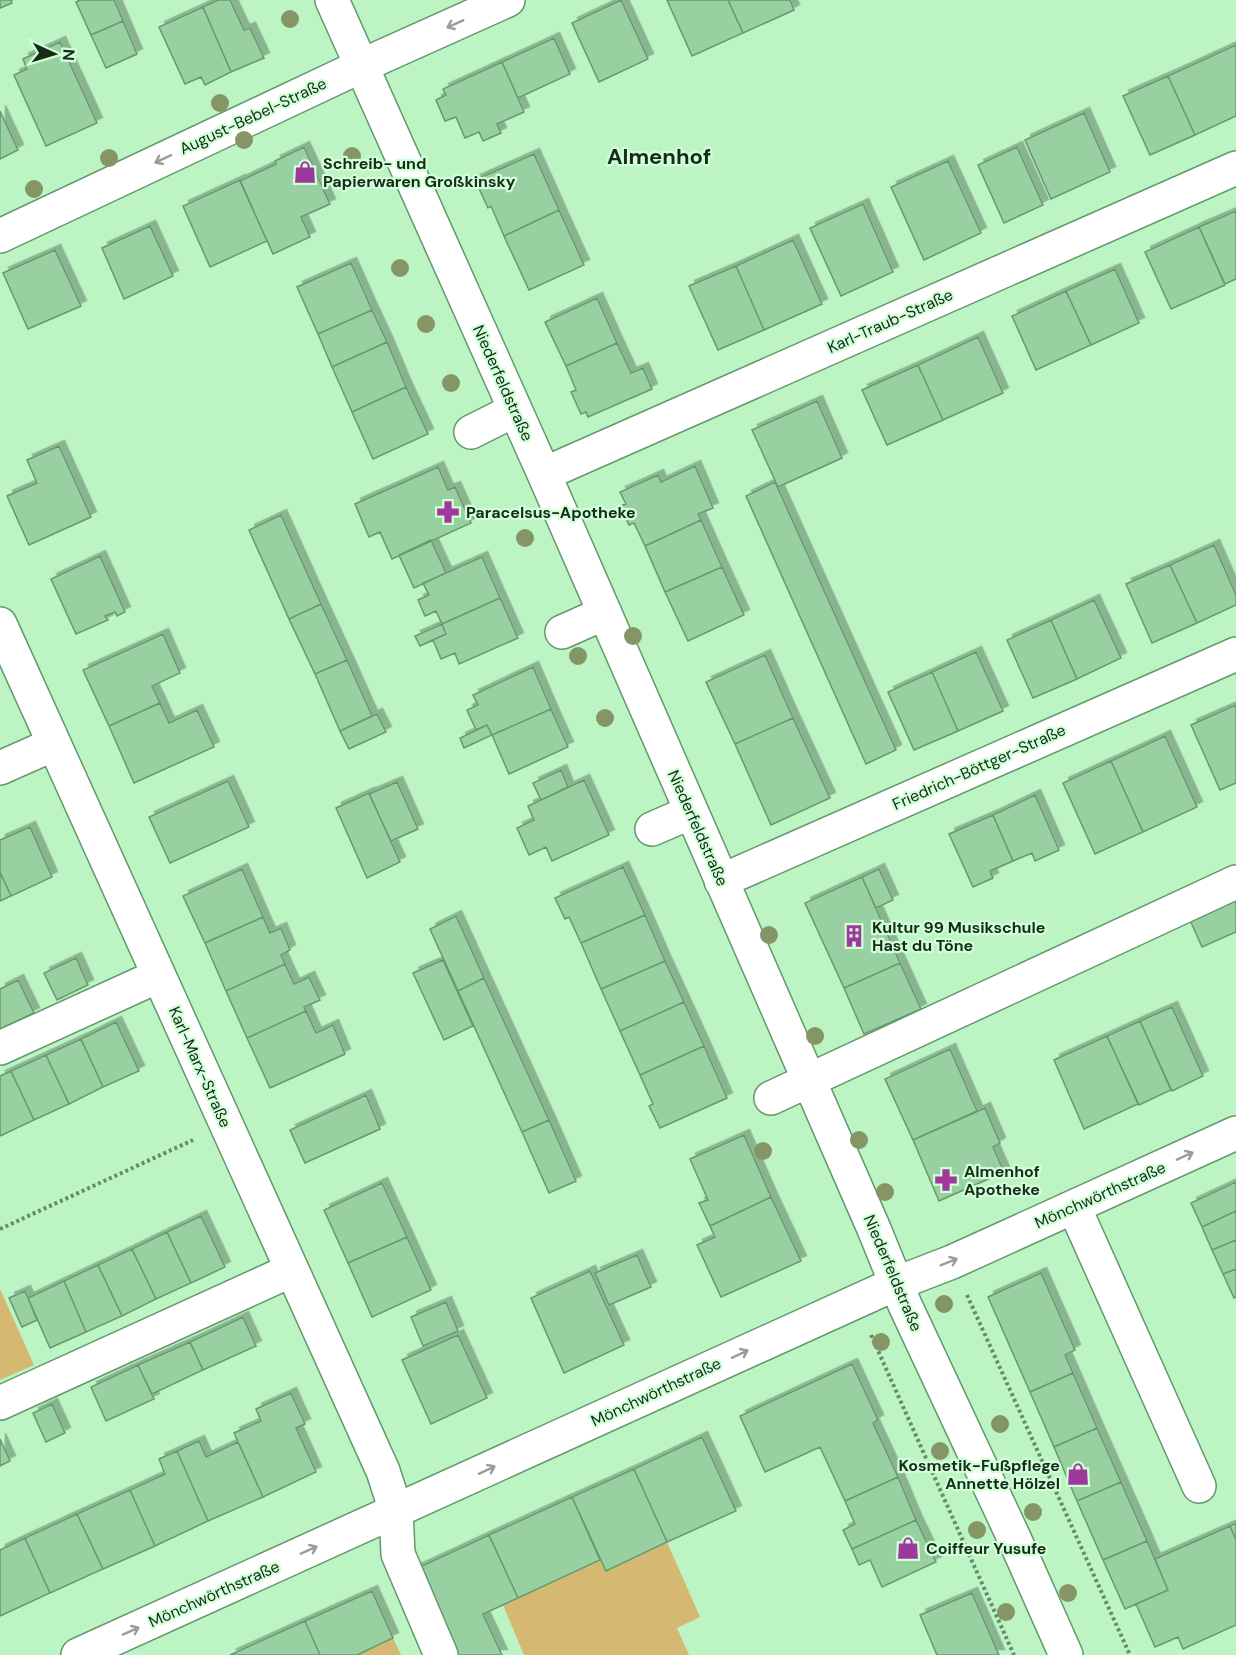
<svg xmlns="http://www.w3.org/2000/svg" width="1236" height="1655" font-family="'DM Sans',sans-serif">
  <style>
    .green { fill: #d5b972 }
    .building { fill: #98d0a1; stroke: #659a6e; stroke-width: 1.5; filter: url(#shadow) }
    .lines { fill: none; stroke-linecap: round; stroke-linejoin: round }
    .minor-casing { stroke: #63986c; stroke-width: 36 }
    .path { stroke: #658b6b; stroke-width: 4; stroke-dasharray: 3 3; stroke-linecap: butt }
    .minor { stroke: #fff; stroke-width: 33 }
    .tree { fill: #859566 }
    .oneway { stroke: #96a098 }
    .labels { text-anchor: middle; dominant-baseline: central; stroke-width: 4.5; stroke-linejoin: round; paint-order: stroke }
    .street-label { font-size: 16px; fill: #162c1a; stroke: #d1ffd7 }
    .poi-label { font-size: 16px; font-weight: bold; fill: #162c1a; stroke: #d1ffd7; text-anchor: start }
    .district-label { font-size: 22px; font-weight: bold; fill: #162c1a; stroke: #d1ffd7 }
  </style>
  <defs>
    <filter id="shadow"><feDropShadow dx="5.5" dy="-5.5" stdDeviation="0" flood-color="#0004"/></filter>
  </defs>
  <rect width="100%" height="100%" fill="#bcf4c4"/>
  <!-- green -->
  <path class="green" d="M0 1289 34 1365 0 1380Z
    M667 1542 700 1617 677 1628 689 1655H524L503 1605 600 1560 606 1570Z
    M393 1638 401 1655H356Z"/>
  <!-- building -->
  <path class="building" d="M0 0H11L12 3 0 8Z
    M80 0H114L123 21 91 35 76 2Z
    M218 0H230L244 30 250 28 264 58 231 72 203 7Z
    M621 0 648 59 599 82 572 23Z
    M667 0H728L743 33 692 56Z
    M728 0H790L794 10 743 33Z
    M203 7 231 72 205 85 201 77 185 84 159 27Z
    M123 21 137 54 106 68 91 35Z
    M554 38 570 74 518 98 502 62Z
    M60 42 97 123 46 146 14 75 27 69 23 59Z
    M1236 45V116L1195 135 1168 76Z
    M502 62 524 112 497 124 501 133 483 141 479 132 465 138 456 117 445 121 436 100 446 95 443 89Z
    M1168 76 1195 135 1150 155 1123 96Z
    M0 111 18 150 0 159Z
    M1084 113 1110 172 1051 199 1025 140Z
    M304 147 330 204 301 217 310 237 273 254 240 181 276 164 275 161Z
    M1017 147 1043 205 1004 223 978 165Z
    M534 154 559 210 504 236 491 206 488 208 475 180Z
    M948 161 981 233 924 260 891 187Z
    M240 180 267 241 210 267 183 206Z
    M863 204 893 272 841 296 810 228Z
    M559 210 584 265 529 290 504 236Z
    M1236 211V279L1225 284 1199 227Z
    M150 226 173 276 124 299 102 248Z
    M1199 227 1225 285 1171 309 1145 252Z
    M793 240 822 304 764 330 736 266Z
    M55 250 81 306 28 329 3 273Z
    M351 263 372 310 318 334 297 287Z
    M736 266 764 330 718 350 689 286Z
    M1115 269 1139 323 1091 345 1066 291Z
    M1066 291 1091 345 1036 370 1012 316Z
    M597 298 617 343 566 366 545 322Z
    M372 310 387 342 332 367 318 334Z
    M978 337 1003 393 943 420 918 365Z
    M387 342 406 387 352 412 332 367Z
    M617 343 631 373 643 368 652 389 588 417 586 412 581 414 571 392 576 390 566 366Z
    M918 365 943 420 887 445 862 390Z
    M406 387 428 434 373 459 352 412Z
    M817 401 842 458 778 487 752 430Z
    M59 446 91 517 29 545 7 496 37 483 27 460Z
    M695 466 713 508 698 514 701 520 645 546 634 523 629 525 620 506 626 504 620 492 658 475 661 482Z
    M438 467 448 490 455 487 471 523 392 559 380 532 369 537 355 504Z
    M775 482 896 750 866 764 746 496Z
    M281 515 321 604 289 619 249 530Z
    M701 520 722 567 665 592 645 546Z
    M431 540 446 573 414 588 399 555Z
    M1214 545 1236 595V605L1197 623 1170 565Z
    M100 556 125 612 117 616 115 612 105 616 108 620 76 634 51 579Z
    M482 557 500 598 442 624 436 611 425 616 418 600 429 595 423 583Z
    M1170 565 1197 623 1152 643 1126 584Z
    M722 567 744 615 688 641 665 592Z
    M500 598 518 638 459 664 455 653 441 659 433 640 446 634 442 624Z
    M1094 600 1121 658 1077 679 1051 620Z
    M321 604 347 660 315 674 289 619Z
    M1051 620 1077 679 1033 698 1007 640Z
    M442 624 446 634 420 646 415 636Z
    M163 634 180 673 152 686 160 703 109 726 83 670Z
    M976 652 1003 711 958 731 932 672Z
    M765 655 793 718 735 744 706 682Z
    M347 660 372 716 340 731 315 674Z
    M533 667 551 709 492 735 487 725 476 730 467 710 478 705 473 695Z
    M932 672 958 731 914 750 888 692Z
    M160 703 169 723 197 710 214 747 134 783 109 726Z
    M1236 705V783L1220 790 1191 725Z
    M551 709 568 747 509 774 492 735Z
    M377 714 386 732 349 749 340 731Z
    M793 718 830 798 771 825 735 744Z
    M487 725 492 735 464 748 460 738Z
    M1165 736 1197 807 1143 832 1111 761Z
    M1111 761 1143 832 1095 854 1063 783Z
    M561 770 568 787 541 800 533 783Z
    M584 780 609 835 552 861 546 847 529 855 517 828 534 820 528 806Z
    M228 781 249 827 170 863 149 817Z
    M397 782 418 829 391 841 369 794Z
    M369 793 400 862 367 878 336 808Z
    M1035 795 1059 850 1035 861 1032 853 1013 861 993 815Z
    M993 815 1013 861 990 871 993 878 973 887 949 834Z
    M30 827 52 877 11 896 0 872V840Z
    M623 867 645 915 581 943 569 917 565 919 555 898Z
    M242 869 263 917 205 943 183 896Z
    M879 869 893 900 876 908 862 877Z
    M0 872 11 896 0 901Z
    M862 877 900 963 844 988 805 903Z
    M1236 897V932L1202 947 1189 918Z
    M645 915 665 961 601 989 581 943Z
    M456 916 484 978 458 991 430 929Z
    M263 917 270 933 281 928 290 950 281 955 285 964 226 991 205 943Z
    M76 958 88 985 57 1000 44 973Z
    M443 960 473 1026 444 1040 413 973Z
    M665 961 684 1002 620 1031 601 989Z
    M900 963 921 1009 864 1034 844 988Z
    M285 964 294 984 309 977 320 1000 304 1007 306 1011 247 1038 226 991Z
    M484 978 549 1120 522 1132 458 991Z
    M18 980 34 1013 0 1029V989Z
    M684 1002 704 1046 640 1075 620 1031Z
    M1172 1007 1203 1076 1172 1091 1140 1021Z
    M306 1011 316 1033 333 1025 345 1054 270 1088 247 1038Z
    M1140 1021 1171 1090 1139 1105 1107 1036Z
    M116 1022 139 1071 103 1087 81 1039Z
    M1107 1036 1138 1104 1084 1129 1054 1060Z
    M81 1039 103 1087 69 1104 46 1055Z
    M704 1046 727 1098 660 1128 649 1106 653 1104 640 1075Z
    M950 1049 977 1111 913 1140 885 1079Z
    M46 1055 69 1104 34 1120 11 1071Z
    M11 1071 34 1120 0 1136V1076Z
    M366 1095 380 1129 305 1163 290 1130Z
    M985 1108 1000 1143 993 1147 1004 1172 939 1201 913 1140Z
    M549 1120 576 1181 549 1193 522 1132Z
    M744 1135 771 1197 710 1226 699 1203 708 1200 690 1159Z
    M1236 1182V1211L1202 1227 1191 1203Z
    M382 1183 407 1237 348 1263 324 1210Z
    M771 1197 801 1261 721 1297 697 1245 715 1237 710 1226Z
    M1236 1211V1240L1212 1250 1202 1227Z
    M201 1216 225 1267 191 1283 167 1232Z
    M167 1232 191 1283 156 1299 132 1249Z
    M407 1237 431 1290 372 1317 348 1263Z
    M1236 1240V1269L1223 1274 1212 1250Z
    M132 1249 156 1299 122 1316 98 1265Z
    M637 1255 651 1287 609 1305 595 1273Z
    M98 1265 122 1316 86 1332 64 1281Z
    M1236 1269V1297L1234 1298 1223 1274Z
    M590 1271 624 1345 564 1373 531 1298Z
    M1041 1273 1075 1350 1065 1355 1073 1373 1030 1392 988 1297Z
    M64 1281 86 1332 50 1348 28 1298Z
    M25 1291 37 1320 22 1327 9 1298Z
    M446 1302 458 1331 423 1346 411 1317Z
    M243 1317 256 1346 203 1370 190 1342Z
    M458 1335 487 1398 431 1424 402 1360Z
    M190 1342 203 1370 152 1394 138 1365Z
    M852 1364 878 1420 873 1423 898 1477 845 1501 820 1447 765 1472 740 1416Z
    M138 1365 154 1399 106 1421 91 1387Z
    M1073 1373 1097 1428 1054 1447 1030 1392Z
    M291 1393 305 1424 296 1428 316 1472 263 1497 234 1433 261 1421 256 1409Z
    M52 1404 65 1433 46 1442 33 1413Z
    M1097 1428 1121 1482 1077 1501 1054 1447Z
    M702 1437 736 1511 667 1542 634 1469Z
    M0 1439 10 1461 0 1466Z
    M199 1441 206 1457 238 1442 263 1497 208 1521 177 1451Z
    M177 1451 208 1521 155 1546 130 1490 165 1474 159 1459Z
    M634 1469 667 1542 606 1571 572 1497Z
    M898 1477 916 1520 852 1549 843 1530 855 1524 845 1501Z
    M1121 1482 1147 1541 1103 1560 1077 1501Z
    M130 1490 155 1546 103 1569 77 1514Z
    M572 1497 600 1560 518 1598 489 1535Z
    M77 1514 103 1569 50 1593 25 1538Z
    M916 1520 936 1562 882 1587 870 1560 859 1565 852 1549Z
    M1236 1523V1540L1230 1526Z
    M1230 1526 1236 1540V1625L1183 1649 1178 1637 1155 1647 1136 1604 1168 1590 1155 1559Z
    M489 1535 518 1598 483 1614 502 1655H447L409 1572Z
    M25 1538 50 1593 0 1616V1550Z
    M1147 1541 1168 1590 1125 1609 1103 1560Z
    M372 1591 393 1638 357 1655H320L305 1621Z
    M972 1593 999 1655H937L920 1615Z
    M305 1621 320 1655H230Z"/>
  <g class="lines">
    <!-- minor casing -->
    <g class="minor-casing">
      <path id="minor" d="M332 0 544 474 874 1229 905 1305 1014 1538 1066 1655
        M0 236 361 66 508 0
        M471 432 515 410
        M544 474 1236 168
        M0 624 383 1471 396 1511 398 1554 441 1655
        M562 632 605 613
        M0 768 54 744
        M652 829 691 812
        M721 881 1236 654
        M0 1048 158 976
        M771 1098 1236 882
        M1074 1207 1199 1486
        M0 1403 292 1270
        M78 1655 895 1284 952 1262 1236 1133"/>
    </g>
    <!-- path -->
    <path class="path" d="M0 1229 193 1140
      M967 1295 1130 1655
      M871 1335 1014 1655"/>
    <!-- minor -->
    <use href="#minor" class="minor"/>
  </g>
  <!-- trees -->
  <g class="tree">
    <circle cx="290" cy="19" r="9"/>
    <circle cx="220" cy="103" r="9"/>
    <circle cx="244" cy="140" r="9"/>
    <circle cx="352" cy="156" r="9"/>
    <circle cx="109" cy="158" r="9"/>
    <circle cx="34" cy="189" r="9"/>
    <circle cx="400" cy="268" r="9"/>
    <circle cx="426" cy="324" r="9"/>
    <circle cx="451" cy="383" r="9"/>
    <circle cx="525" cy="538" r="9"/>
    <circle cx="633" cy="636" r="9"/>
    <circle cx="578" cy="656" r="9"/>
    <circle cx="605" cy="718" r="9"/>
    <circle cx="769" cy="935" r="9"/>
    <circle cx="815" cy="1036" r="9"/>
    <circle cx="859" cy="1140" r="9"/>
    <circle cx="763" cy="1151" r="9"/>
    <circle cx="885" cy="1192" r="9"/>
    <circle cx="944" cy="1304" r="9"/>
    <circle cx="881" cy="1342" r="9"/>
    <circle cx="1000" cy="1424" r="9"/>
    <circle cx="940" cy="1451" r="9"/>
    <circle cx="1033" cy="1512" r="9"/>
    <circle cx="977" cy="1530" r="9"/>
    <circle cx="1068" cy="1593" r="9"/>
    <circle cx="1006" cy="1612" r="9"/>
  </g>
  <!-- one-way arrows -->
  <defs><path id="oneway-shaft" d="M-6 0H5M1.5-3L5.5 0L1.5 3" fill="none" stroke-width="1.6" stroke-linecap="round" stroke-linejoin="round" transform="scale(1.5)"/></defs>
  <g class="oneway">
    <use href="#oneway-shaft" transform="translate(455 24) rotate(156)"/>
    <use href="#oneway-shaft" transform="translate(163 159) rotate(155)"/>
    <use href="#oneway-shaft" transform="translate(1185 1156) rotate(-24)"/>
    <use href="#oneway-shaft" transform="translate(949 1262) rotate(-22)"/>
    <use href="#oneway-shaft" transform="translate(740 1354) rotate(-25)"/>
    <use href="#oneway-shaft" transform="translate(487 1470) rotate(-25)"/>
    <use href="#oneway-shaft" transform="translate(309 1550) rotate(-24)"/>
    <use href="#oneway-shaft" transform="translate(131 1631) rotate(-24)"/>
  </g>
  <!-- icons -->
  <defs>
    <g id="shop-bare" transform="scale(1.8)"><path d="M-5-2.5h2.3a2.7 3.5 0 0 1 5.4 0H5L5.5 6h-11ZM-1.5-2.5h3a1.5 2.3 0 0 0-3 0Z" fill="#9e389c" stroke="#d1ffd7" stroke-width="2.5" paint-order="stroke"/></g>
    <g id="pharmacy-bare" transform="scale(1.8)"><path d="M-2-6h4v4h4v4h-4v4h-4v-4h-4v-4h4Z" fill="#9e389c" stroke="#d1ffd7" stroke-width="2.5" paint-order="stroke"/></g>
    <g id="building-bare" transform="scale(1.8)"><path d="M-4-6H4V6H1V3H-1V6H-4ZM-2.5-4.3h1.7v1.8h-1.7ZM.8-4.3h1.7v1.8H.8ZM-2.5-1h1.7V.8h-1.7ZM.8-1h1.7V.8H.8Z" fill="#9e389c" stroke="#d1ffd7" stroke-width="2.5" paint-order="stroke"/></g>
  </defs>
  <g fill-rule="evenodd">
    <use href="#shop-bare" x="305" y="172"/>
    <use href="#pharmacy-bare" x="448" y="512"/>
    <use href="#building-bare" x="854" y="936"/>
    <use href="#pharmacy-bare" x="946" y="1180"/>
    <use href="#shop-bare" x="1078" y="1474"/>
    <use href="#shop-bare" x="908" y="1548"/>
  </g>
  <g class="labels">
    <!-- street labels -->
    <g class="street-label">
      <text transform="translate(253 116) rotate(-25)">August-Bebel-Straße</text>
      <text transform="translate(890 321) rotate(-24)">Karl-Traub-Straße</text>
      <text transform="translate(503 383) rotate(66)">Niederfeldstraße</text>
      <text transform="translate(979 767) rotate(-24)">Friedrich-Böttger-Straße</text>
      <text transform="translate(698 828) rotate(66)">Niederfeldstraße</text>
      <text transform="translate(200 1067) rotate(66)">Karl-Marx-Straße</text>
      <text transform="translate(1100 1195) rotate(-24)">Mönchwörthstraße</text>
      <text transform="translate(893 1273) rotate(67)">Niederfeldstraße</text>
      <text transform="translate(656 1392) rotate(-25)">Mönchwörthstraße</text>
      <text transform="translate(214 1594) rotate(-24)">Mönchwörthstraße</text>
    </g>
    <!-- poi labels -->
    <g class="poi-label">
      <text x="323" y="163">Schreib- und<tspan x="323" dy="18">Papierwaren Großkinsky</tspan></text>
      <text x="466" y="512">Paracelsus-Apotheke</text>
      <text x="872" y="927">Kultur 99 Musikschule<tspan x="872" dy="18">Hast du Töne</tspan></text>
      <text x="964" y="1171">Almenhof<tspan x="964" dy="18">Apotheke</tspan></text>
      <text x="1060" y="1465" text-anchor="end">Kosmetik-Fußpflege<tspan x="1060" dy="18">Annette Hölzel</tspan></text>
      <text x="926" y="1548">Coiffeur Yusufe</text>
    </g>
    <!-- district labels -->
    <g class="district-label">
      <text x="659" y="156">Almenhof</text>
    </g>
  </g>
  <!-- north arrow -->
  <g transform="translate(54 54) rotate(94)" stroke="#d1ffd7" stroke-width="4.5" paint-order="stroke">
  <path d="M0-4.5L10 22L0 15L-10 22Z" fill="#162c1a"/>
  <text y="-9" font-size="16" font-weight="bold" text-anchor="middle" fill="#162c1a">N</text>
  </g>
</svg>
